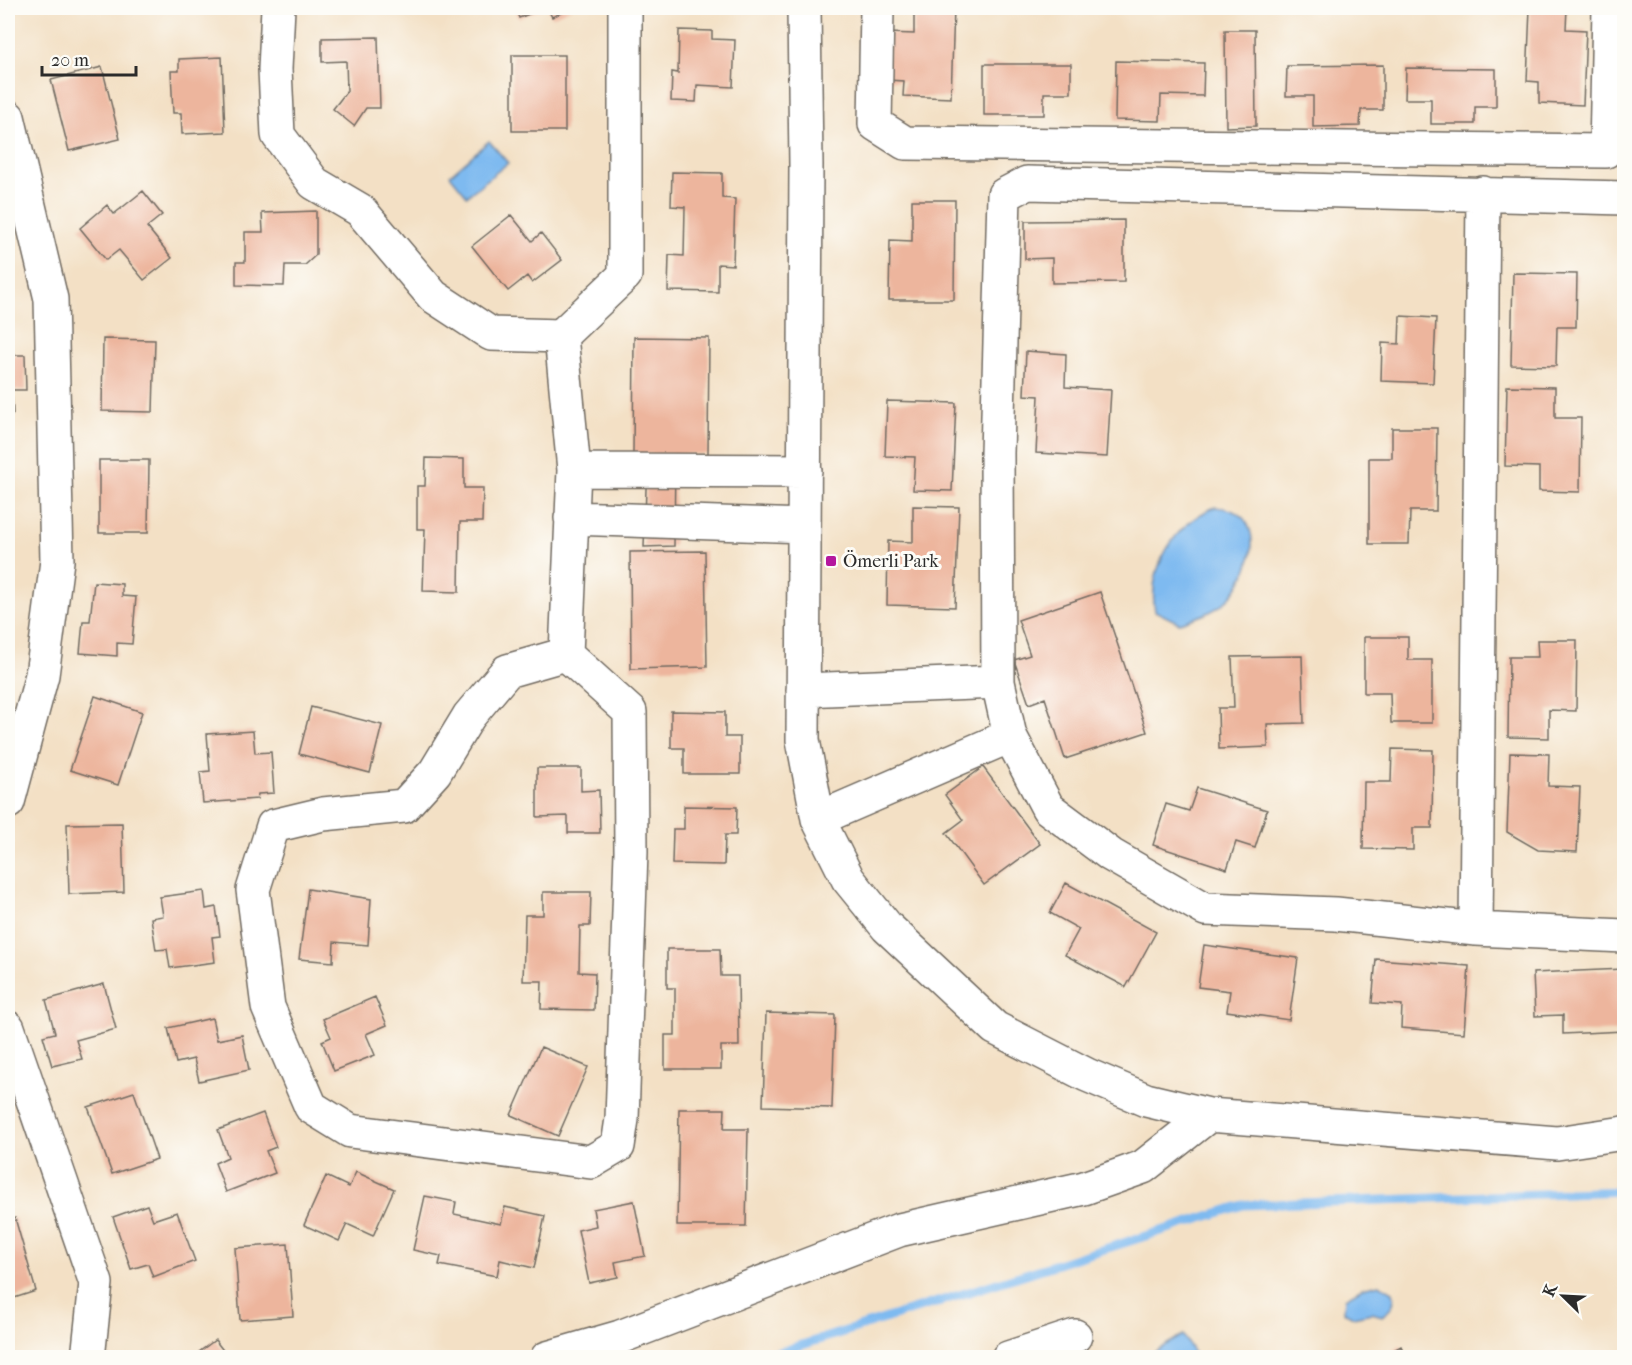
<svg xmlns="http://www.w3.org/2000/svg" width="1632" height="1365" font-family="'IM FELL French Canon',serif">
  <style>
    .water { fill: #7ebaf0; stroke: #54728e; stroke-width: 1.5 }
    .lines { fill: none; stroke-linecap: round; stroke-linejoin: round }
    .stream { stroke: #7ebaf0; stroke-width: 9 }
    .building { fill: #edb59d }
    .minor-casing { stroke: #716a61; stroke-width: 36 }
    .minor { stroke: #fff; stroke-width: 33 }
    .poi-dot { fill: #b5179e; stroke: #fdfcf7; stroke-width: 2 }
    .labels { text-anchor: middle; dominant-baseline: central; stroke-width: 6; stroke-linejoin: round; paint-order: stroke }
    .poi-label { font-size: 18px; fill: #2b2b2b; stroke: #fdfcf7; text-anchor: start }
  </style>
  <rect width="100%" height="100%" fill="#fdfcf7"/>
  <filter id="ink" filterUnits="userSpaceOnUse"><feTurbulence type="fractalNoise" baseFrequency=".0167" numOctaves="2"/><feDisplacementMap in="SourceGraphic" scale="12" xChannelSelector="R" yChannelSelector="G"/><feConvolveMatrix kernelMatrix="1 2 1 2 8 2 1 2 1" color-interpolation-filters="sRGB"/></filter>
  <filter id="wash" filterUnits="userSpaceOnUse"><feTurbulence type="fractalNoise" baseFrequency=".008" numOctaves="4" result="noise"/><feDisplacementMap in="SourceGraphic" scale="24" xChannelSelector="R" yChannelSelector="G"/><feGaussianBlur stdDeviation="1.35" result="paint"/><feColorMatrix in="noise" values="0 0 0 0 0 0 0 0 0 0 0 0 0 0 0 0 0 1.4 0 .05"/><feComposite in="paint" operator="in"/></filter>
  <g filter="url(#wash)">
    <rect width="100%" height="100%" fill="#f3e0c5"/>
    <!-- water -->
    <path class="water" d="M489 141 508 163 467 196 450 175Z
      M1215 507C1269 510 1255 570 1229 598 1217 612 1195 618 1179 623L1155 611C1147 567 1175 524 1215 507Z
      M1379 1284 1393 1292C1396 1304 1391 1310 1382 1316L1372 1313 1353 1317 1344 1312 1345 1298 1362 1288Z
      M1183 1335 1195 1355 1190 1357H1145Z"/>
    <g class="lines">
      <!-- stream -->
      <path class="stream" d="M761 1358 1243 1205 1624 1191"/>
    </g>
    <g id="blocks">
      <!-- building -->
      <path class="building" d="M515 8H544L519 18Z
        M547 8H572L552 17Z
        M914 8H954L951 98 903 96 904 81 887 80 889 33 914 34Z
        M1530 8H1567L1566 29 1586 30 1583 105 1539 103V82L1527 81Z
        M679 30 712 31V39L735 40 733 87 697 85 696 102 671 101 672 72 678 73Z
        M1225 30H1255L1256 126 1226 127Z
        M378 37 380 108H366L354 126 333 109 347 91 346 61 322 62V38Z
        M512 55H565V131H512Z
        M222 57 225 132 182 134 181 113H173L171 71H179V59Z
        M1116 61 1204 63 1203 96 1161 95 1160 121 1115 120Z
        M984 64H1071V93H1044V115H984Z
        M1383 65V110H1361L1360 126 1313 127V96H1286L1287 66Z
        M102 67 120 139 69 151 51 80Z
        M1406 68 1496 69V107H1475V124H1431V99H1405Z
        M672 172 722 173V198L735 199 733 265 718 264V292L668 291 669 255 684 256 685 207 671 206Z
        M143 191 162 215 147 227 172 258 144 280 119 250 106 260 80 228 107 205 114 214Z
        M912 200H955L954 300H889L890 240 912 241Z
        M316 211V255L305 265H285L284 286 236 285V262H245V232H263L262 213Z
        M511 215 532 241 541 233 562 260 532 283 527 276 508 291 472 246Z
        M1124 220V282L1052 283V258L1025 259V221Z
        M1513 273 1577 274 1576 327H1557L1556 366 1511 365Z
        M1400 316 1436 318 1433 383 1381 381 1382 343 1399 344Z
        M634 337 709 338 708 454H633Z
        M103 339 155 340 153 412 102 411Z
        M1026 351 1066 354 1065 387 1111 390 1107 457 1036 453 1039 396 1024 395Z
        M8 355H25L26 390H12L13 414H8Z
        M1507 386 1555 387V418H1581L1580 492 1539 491V467L1505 466Z
        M887 401 956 403 952 491 913 490 915 457 885 456Z
        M1392 428H1437L1436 511H1410L1409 544H1369V458H1392Z
        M426 458 464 459V488H483L482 522H460L459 592 423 591 425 529H417V486H425Z
        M675 459 674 546 644 547 647 460Z
        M99 460H149L148 533H99Z
        M913 506 959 507 955 607 887 605 888 541 913 542Z
        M705 551 707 667 631 669 630 552Z
        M94 582 122 584V596L136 597 132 644 117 643V656L80 653 83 621H90Z
        M1100 592 1147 732 1065 759 1045 698 1029 704 1014 660 1030 655 1018 620Z
        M8 619 14 620 9 651H8Z
        M1364 637H1408V660H1432V723H1391L1390 693H1364Z
        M1537 640H1577L1576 711 1549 710V738L1508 737 1509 657H1538Z
        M1302 656 1304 723 1267 724 1268 747 1219 749 1218 708H1234L1232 657Z
        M95 696 142 712 118 785 70 770Z
        M311 707 382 725 370 773 299 754Z
        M671 711 725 712V737H740V774H684V748H671Z
        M253 731 255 753 271 752 274 793 258 794 257 799 203 803 200 772 210 771 207 734Z
        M1392 749 1433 750 1432 828H1413V850L1363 849 1364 782H1391Z
        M1510 753 1549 754 1548 786 1580 787 1577 852 1538 850 1507 832Z
        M983 767 1040 844 984 885 946 833 963 820 945 795Z
        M537 768H581V791L599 790 600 833H568V816L537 817Z
        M1197 788 1267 810 1255 848 1236 842 1227 869 1153 845 1166 804 1189 811Z
        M684 806 737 807 736 835H725L724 865 672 864 673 829H684Z
        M122 823 124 892 69 894 67 824Z
        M1066 883 1156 932 1126 987 1065 955 1079 929 1050 913Z
        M308 889 371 899 368 945 334 942 333 962 299 959Z
        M204 891 206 909 216 907 220 936 212 937 215 962 170 968 167 949 156 950 151 918 163 916 160 897Z
        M543 892H591L590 926H580L579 972 595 973 594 1010 541 1009 542 981H523L525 915H543Z
        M1204 945 1298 958 1289 1020 1227 1011 1230 991 1198 987Z
        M667 949H720L721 976H738L739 1046H721V1069H665V1035H675V988H667Z
        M1376 959 1469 966 1464 1033 1401 1028 1402 1005 1372 1003Z
        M1624 969V1031L1563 1034V1015L1535 1016 1533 973Z
        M104 984 116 1029 76 1040 82 1059 52 1066 43 1036 55 1033 46 1000Z
        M375 997 387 1025 366 1034 375 1055 334 1071 322 1041 331 1037 323 1019Z
        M766 1013 835 1015 832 1108 763 1106Z
        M212 1018 217 1040 242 1035 249 1070 199 1081 194 1059 176 1063 168 1028Z
        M541 1047 588 1067 558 1136 511 1115Z
        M134 1092 157 1159 112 1174 88 1107Z
        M679 1109H725L724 1129H748L746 1226H677Z
        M263 1113 276 1147 266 1151 275 1173 226 1192 215 1163 228 1157 218 1130Z
        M356 1172 394 1189 373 1236 347 1224 339 1241 304 1225 326 1176 349 1187Z
        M425 1196 456 1202 454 1214 501 1224 505 1207 545 1216 534 1268 500 1260 497 1276 439 1265 441 1256 413 1250Z
        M634 1201 645 1256 615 1262 618 1277 589 1283 578 1230 596 1226 593 1209Z
        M147 1205 153 1220 177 1212 195 1261 153 1277 148 1264 131 1269 113 1217Z
        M15 1218 36 1291 8 1300V1220Z
        M288 1244 293 1316 240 1320 235 1248Z
        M215 1340 229 1358H191Z
        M1401 1346 1407 1358H1379Z"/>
    </g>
  </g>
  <g filter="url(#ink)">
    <use href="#blocks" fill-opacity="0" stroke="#716a61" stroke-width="1.5"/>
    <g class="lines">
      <!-- minor casing -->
      <g class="minor-casing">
        <path id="minor" d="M278 8 275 69 278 135 314 183 360 210 433 296 491 334 561 336 625 275V8
          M804 8 806 165 803 740 818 819 848 879 887 927 995 1028 1087 1075 1146 1100 1209 1115 1557 1143 1624 1133
          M877 8 875 124 905 143 1606 151 1609 8
          M8 117 51 299 57 561 42 675 8 802
          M1624 198 1027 183 1004 195 997 453 998 682 1010 736 1048 808 1111 855 1205 909 1336 914 1476 929 1624 936
          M561 336 574 470 566 654 630 712 631 852 622 1119 618 1146 591 1162 350 1131 311 1107 268 1007 253 890 273 826 323 814 404 806 435 772 469 716 507 671 566 654
          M574 470 805 471
          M571 518 804 526
          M803 690 998 682
          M818 819 1010 736
          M1476 929 1483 193
          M8 1028 96 1283 88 1358
          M547 1358 620 1337 899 1230 1084 1188 1143 1167 1209 1115
          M1008 1358 1075 1336"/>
      </g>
      <!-- minor -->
      <use href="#minor" class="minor"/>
    </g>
  </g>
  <!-- markers -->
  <rect class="poi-dot" x="825" y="555" width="12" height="12" rx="3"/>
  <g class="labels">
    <!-- poi labels -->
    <g class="poi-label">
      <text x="843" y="561">Ömerli Park</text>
    </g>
  </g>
  <!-- margin -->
  <rect width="1632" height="1365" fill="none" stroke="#fdfcf7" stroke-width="30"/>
  <!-- north arrow -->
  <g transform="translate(1563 1296) rotate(294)" stroke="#fdfcf7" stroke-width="4.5" paint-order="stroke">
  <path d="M0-4.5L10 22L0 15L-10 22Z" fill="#2b2b2b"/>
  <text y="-9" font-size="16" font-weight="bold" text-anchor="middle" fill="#2b2b2b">K</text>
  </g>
  <!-- scale -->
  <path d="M42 66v9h94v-9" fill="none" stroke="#2b2b2b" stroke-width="3"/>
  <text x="51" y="66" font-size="18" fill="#2b2b2b" stroke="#fdfcf7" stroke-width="4.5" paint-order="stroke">20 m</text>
</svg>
